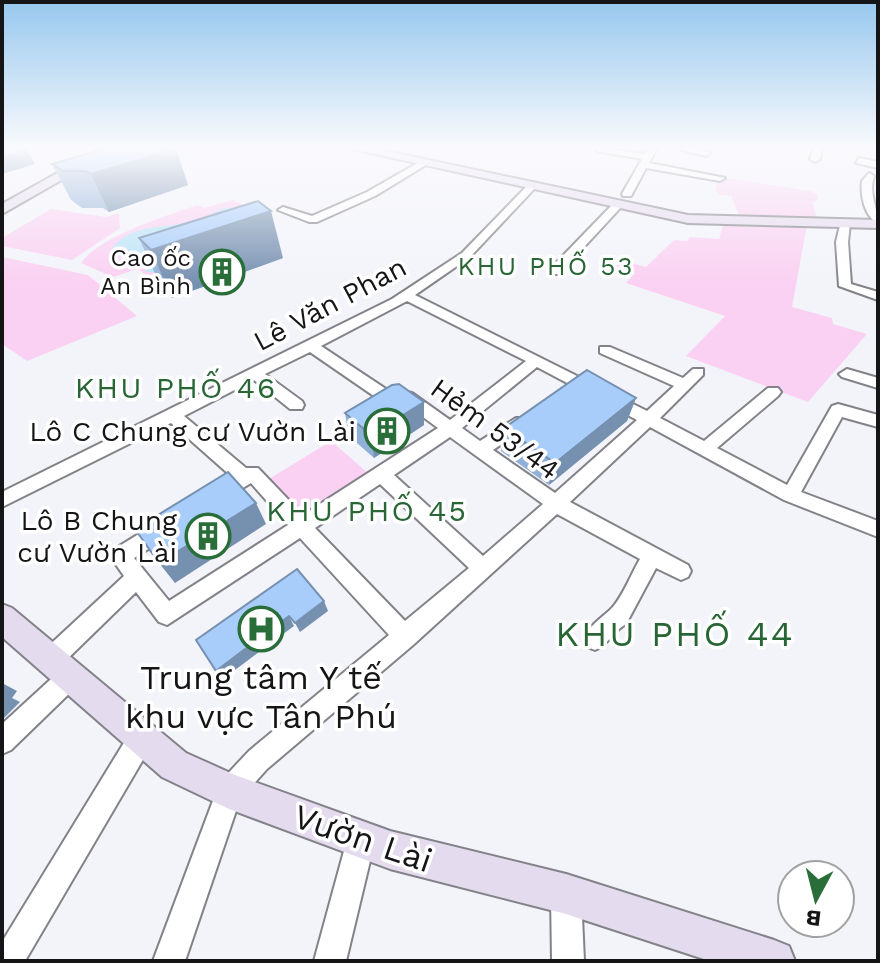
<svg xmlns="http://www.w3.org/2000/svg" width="880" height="963" font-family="'Work Sans',sans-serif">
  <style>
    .green { fill: #fad1f2 }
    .water { fill: #bbe4f7 }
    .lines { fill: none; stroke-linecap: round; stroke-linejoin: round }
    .street-casing { stroke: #828288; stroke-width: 4 }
    .secondary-casing { stroke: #828288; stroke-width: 4 }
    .street { fill: #fff; fill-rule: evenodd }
    .secondary { fill: #e5dbef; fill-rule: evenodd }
    .wall { fill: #90b0d8 }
    .shaded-wall { fill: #7690b0 }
    .building { fill: #a8cdfb; stroke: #7690b0; stroke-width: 2 }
    .labels { text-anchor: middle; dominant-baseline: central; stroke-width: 7; stroke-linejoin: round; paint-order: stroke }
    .far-poi-label { font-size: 24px; fill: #151517; stroke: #fff; text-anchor: end }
    .far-neighbourhood-label { font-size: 26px; letter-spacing: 2px; fill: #286636; stroke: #fff }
    .street-label { font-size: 28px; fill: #151517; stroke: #fff }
    .poi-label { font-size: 28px; fill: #151517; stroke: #fff; text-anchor: end }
    .neighbourhood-label { font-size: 30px; letter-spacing: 2px; fill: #286636; stroke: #fff }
    .near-poi-label { font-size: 34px; fill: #151517; stroke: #fff }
    .near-street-label { font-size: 34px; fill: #151517; stroke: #fff }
    .near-neighbourhood-label { font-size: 36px; letter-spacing: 2px; fill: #286636; stroke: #fff }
  </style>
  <rect width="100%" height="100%" fill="#f3f4fa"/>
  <!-- green -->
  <path class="green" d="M719 177 811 191 818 195 817 201 812 202 817 218H740L731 196 720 195 715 190Z
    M233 200 253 209 159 283 137 269 113 277 81 263C99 236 169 215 198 205L204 208Z
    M51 209 106 217 119 213 120 228 72 260 2 246V238Z
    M723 225H807L792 307 832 318 833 324 867 334 808 402 686 356 725 316 626 283 635 273 616 266 622 260 646 267 674 240 687 241 690 237 719 239Z
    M2 257 88 275 137 316 27 361 2 344Z
    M331 441 368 473 305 516 269 479Z"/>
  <!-- water -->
  <path class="water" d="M224 208 240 209 159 272H147C135 255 123 262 111 250 129 223 166 228 194 222 205 219 213 212 224 208Z"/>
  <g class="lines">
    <!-- street casing -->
    <g class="street-casing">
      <path id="street" d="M648 148H657L649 163 725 178 720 181 646 168 631 196H623L622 194 642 159 597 151 601 148 645 154Z
        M674 148H695L710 153 706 156Z
        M814 148H822L820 159 815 162 810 159Z
        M859 158 878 162V168L856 163Z
        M421 161 429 163 375 196 317 222H309L278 210 283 207 312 216 367 192Z
        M869 173 874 176C868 194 878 207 878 224 865 216 860 197 862 181Z
        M528 185 536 187 470 257 415 295 647 411 674 386 600 353V347H610L683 378 693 369H703V375L660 418 704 441 768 388H778L781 392 778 396 717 448 787 485 832 406 838 404 878 415V427L842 417 801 492 878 521V537L784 500 650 427 570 502 688 565 691 571 688 577 681 580 656 568 626 624C613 631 608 645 595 650L587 647 584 639C590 625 599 620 610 610 622 599 631 574 640 559L557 514 413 645 267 769 240 799 185 961H153L220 782 249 751 389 635 300 538 167 625 159 622 136 592 58 668 50 671 42 668 39 660 42 652 124 576 110 556 113 550 155 524 162 522 169 524 172 530 169 536 134 558 169 601 288 525 251 483 223 500H211L208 495 211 490 232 477 171 423 2 507V492L392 299 462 253ZM407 301 526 361 450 420 412 393 406 392 398 397 321 346ZM310 352 387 405 393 406 401 401 438 428 303 515 258 468H246L184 416 254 380 290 409H302L304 405 302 401 265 374ZM537 367 637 420 555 493 493 450 528 426 530 422 528 418H516L480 441 462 428ZM450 437 543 504 483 556 394 475ZM380 484 469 568 405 621 315 528Z
        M614 203 623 205 559 274H551V268Z
        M841 221 850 223 848 242 851 284 878 292V300L839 286 836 242Z
        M847 369 878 378V388L842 377 839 374Z
        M70 665 78 669 82 677 78 685 11 750 2 754V724L62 669Z
        M142 724 151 728 155 737 151 746 25 961H2V942L133 728Z
        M361 826 371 830 375 840 346 961H314L347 840 351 830Z
        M566 879 576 884 581 894 584 961H552L551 894 556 884Z"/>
    </g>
    <!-- secondary casing -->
    <g class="secondary-casing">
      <path id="secondary" d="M102 148H117L2 214V204Z
        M348 148H372L688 215 878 220V228L688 223Z
        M2 604 12 608 186 753 235 775 390 831 566 874 774 940 789 946 795 961H710L566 914 390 869 229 809 162 777 2 637Z"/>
    </g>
    <!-- street -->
    <use href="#street" class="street"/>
    <!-- secondary -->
    <use href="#secondary" class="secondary"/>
  </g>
  <!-- wall -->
  <path class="wall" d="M176 149 188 185 109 212 103 208H82L71 200 52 164Z
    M139 238 283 258 172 298 161 287Z
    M636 398 627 421 549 485 501 451 504 428Z
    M424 402V425L374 458 349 436 345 413Z"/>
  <!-- shaded-wall -->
  <path class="shaded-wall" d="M176 149 188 185 109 212 91 174Z
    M27 150 35 164 2 174V157Z
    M271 211 283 258 172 298 151 250Z
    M636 398 627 421 549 485 555 463Z
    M424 402V425L374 458 371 435Z
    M256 503 266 524 175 583 159 563Z
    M324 601 328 611 300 632 295 623Z
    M289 616 294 626 223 679 216 671Z
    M2 683 17 691 12 698 20 702 2 720Z"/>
  <!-- building -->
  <path class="building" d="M2 148H25L27 150 2 157Z
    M107 148H174L176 149 91 174 85 171H63L52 164Z
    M258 201 271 211 151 250 139 238Z
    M587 370 636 398 555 463 504 428Z
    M399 384 424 402 371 435 345 413 392 385Z
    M228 472 256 503 159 563 135 529Z
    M297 569 324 601 295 623 289 616 216 671 196 640Z"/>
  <!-- sky -->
  <linearGradient id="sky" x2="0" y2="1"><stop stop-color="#96c7ee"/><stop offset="0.52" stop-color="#fafafd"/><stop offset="1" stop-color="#fafafd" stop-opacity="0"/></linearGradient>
  <rect width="880" height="283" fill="url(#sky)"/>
  <!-- icons -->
  <defs>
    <g id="building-ring" transform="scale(2.3)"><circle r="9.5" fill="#fff" stroke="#296e39" stroke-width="1.5"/><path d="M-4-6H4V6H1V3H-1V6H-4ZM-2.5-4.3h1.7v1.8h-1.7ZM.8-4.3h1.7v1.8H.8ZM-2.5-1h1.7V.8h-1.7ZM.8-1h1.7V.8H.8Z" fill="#296e39"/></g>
    <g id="hospital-ring" transform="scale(2.3)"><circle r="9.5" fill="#fff" stroke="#296e39" stroke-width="1.5"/><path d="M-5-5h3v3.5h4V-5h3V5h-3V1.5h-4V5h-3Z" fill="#296e39"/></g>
  </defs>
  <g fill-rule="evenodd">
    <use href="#building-ring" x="222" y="272"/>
    <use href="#building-ring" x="387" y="431"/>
    <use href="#building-ring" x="208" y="536"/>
    <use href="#hospital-ring" x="261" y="629"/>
  </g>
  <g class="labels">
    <!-- far-poi labels -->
    <g class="far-poi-label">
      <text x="191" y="258">Cao ốc<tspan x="191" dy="28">An Bình</tspan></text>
    </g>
    <!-- far-neighbourhood labels -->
    <g class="far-neighbourhood-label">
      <text x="546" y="266">KHU PHỐ 53</text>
    </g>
    <!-- street labels -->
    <g class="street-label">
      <text transform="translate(330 304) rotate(-28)">Lê Văn Phan</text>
      <text transform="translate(495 429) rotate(36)">Hẻm 53/44</text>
    </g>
    <!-- poi labels -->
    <g class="poi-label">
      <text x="356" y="431">Lô C Chung cư Vườn Lài</text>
      <text x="177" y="520">Lô B Chung<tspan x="177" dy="32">cư Vườn Lài</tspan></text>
    </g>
    <!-- neighbourhood labels -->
    <g class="neighbourhood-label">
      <text x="176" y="387">KHU PHỐ 46</text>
      <text x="367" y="510">KHU PHỐ 45</text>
    </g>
    <!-- near-poi labels -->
    <g class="near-poi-label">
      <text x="261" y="677">Trung tâm Y tế<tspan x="261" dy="39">khu vực Tân Phú</tspan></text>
    </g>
    <!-- near-street labels -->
    <g class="near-street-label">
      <text transform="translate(363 838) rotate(19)">Vườn Lài</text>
    </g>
    <!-- near-neighbourhood labels -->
    <g class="near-neighbourhood-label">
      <text x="675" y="634">KHU PHỐ 44</text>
    </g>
  </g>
  <!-- border -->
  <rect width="880" height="963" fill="none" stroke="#151517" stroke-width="8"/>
  <!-- north arrow -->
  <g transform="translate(816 899) rotate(187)"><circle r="38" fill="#ffffff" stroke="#a1a1a2" stroke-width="2"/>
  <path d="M0-6L14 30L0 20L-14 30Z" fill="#296e39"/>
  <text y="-12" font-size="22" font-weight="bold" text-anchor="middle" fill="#151517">B</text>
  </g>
</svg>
